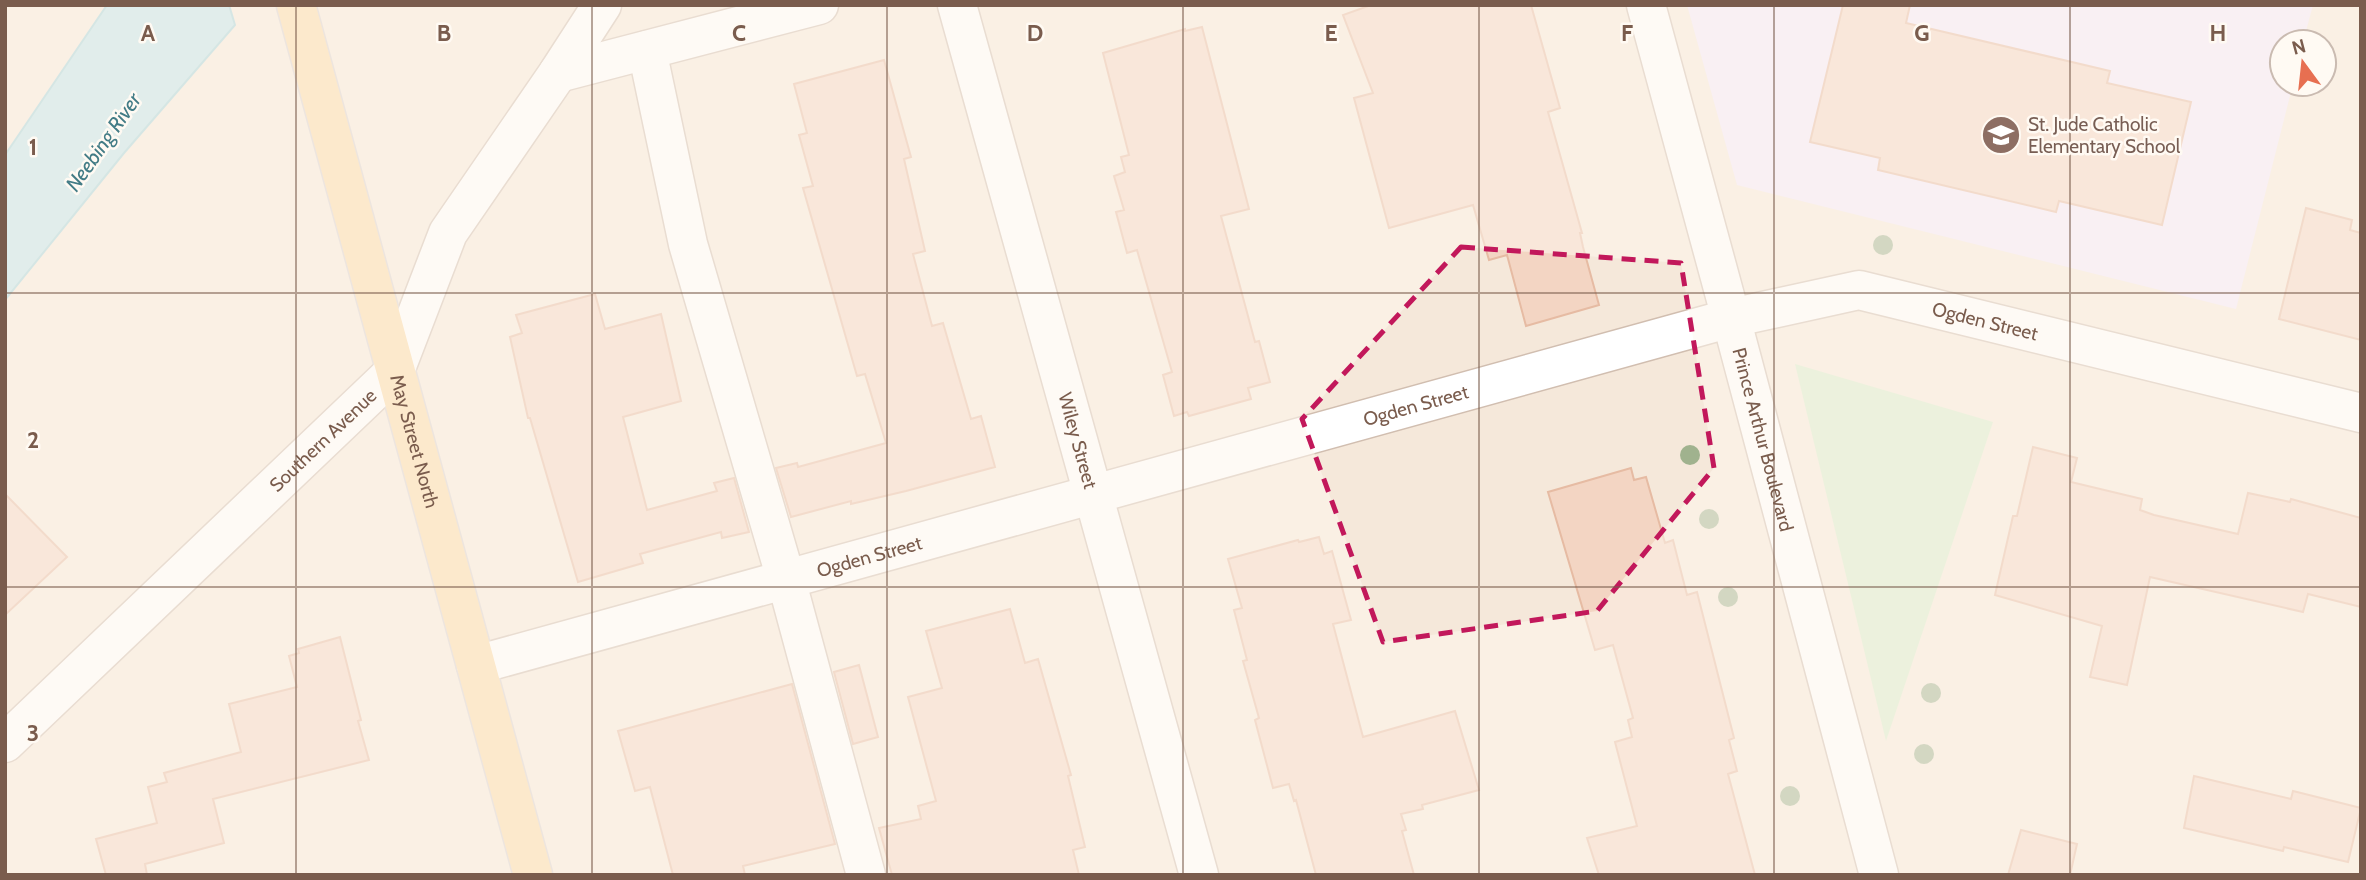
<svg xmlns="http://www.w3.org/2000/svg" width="2366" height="880" font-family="Cabin,sans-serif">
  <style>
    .residential { fill: #f5e8da; fill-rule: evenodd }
    .education { fill: #f3e8fa }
    .green { fill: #d8ecc9 }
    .water { fill: #bfe3e8; stroke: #a5d3da; stroke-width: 2 }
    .building { fill: #f3d5c3; stroke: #e6bba3; stroke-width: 2 }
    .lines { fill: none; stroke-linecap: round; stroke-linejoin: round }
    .minor-casing { stroke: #d1beb0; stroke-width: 41 }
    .major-casing { stroke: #dad1cd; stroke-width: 41 }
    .minor { stroke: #fff; stroke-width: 38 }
    .major { stroke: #fbd9a5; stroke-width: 38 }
    .tree { fill: #a0b28e }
    .marked { fill: none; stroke: #c2185b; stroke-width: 5; stroke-dasharray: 14 9; stroke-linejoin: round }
    .grid { fill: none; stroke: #7a5c4d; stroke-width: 2; stroke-opacity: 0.55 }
    .labels { text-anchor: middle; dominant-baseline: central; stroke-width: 5; stroke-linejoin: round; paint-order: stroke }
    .education-label { font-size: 19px; fill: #785e54; stroke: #fffaf3; text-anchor: start }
    .street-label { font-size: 19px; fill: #7a5c4d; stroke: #fffaf3 }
    .water-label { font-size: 21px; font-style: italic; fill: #437c86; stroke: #fffaf3 }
    .grid-label { font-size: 23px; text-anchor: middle; font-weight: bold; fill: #7a5c4d; stroke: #fffaf3; stroke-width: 5; stroke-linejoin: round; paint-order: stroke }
  </style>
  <rect width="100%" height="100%" fill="#fdf6ec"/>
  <!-- residential -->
  <path class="residential" d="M5 5H2361V875H5ZM2282 42H2324V84H2282Z"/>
  <!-- education -->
  <path class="education" d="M1687 5H2313L2303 42H2282V84H2293L2236 309 1737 185Z"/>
  <!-- green -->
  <path class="green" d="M1795 364 1993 422 1886 741Z"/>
  <!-- water -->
  <path class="water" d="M107 5H229L235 25 124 153 5 300V155Z"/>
  <!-- building -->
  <path class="building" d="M1371 5H1531L1560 108 1548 112 1582 233H1580L1583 247 1599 305 1526 326 1507 255 1489 260 1473 205 1389 228 1354 98 1373 93 1343 15Z
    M1843 5H1910L1906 23 2110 71 2107 83 2191 102 2162 225 2059 201 2056 212 1878 170 1880 158 1810 142Z
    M1202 27 1249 209 1221 216 1255 342 1259 341 1270 382 1248 388 1251 399 1189 416 1187 412 1174 416 1163 375 1172 372 1137 250 1127 253 1116 212 1124 210 1114 176 1125 172 1121 157 1129 155 1103 53 1185 29V31Z
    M884 60 911 157 904 159 925 251 913 254 932 326 943 323 971 419 981 416 995 467 906 491 851 504V501L791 517 776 468 797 463 798 467 886 443 865 374 857 376 803 188 813 186 799 135 807 133 794 84Z
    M2306 208 2352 220 2350 230 2361 233V340L2279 319Z
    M595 294 605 329 661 314 681 401 623 417 647 510 717 491 714 483 734 478 749 532 722 538 721 532 640 554 643 563 578 582 530 418H528L510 337 522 333 516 315Z
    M2033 447 2077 458 2071 482 2142 499 2140 510 2154 515 2238 534 2248 493 2290 502 2291 499 2361 518V607L2308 594 2303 612 2150 577 2127 685 2090 677 2102 626 1995 595 2013 516H2017Z
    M1631 468 1634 480 1646 477 1665 543 1673 540 1687 595 1697 592 1734 738 1729 740 1737 771 1728 774 1755 875H1599L1587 838 1637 826 1615 742 1632 737 1628 720 1633 718 1613 645 1595 650 1548 492Z
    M5 494 67 557 5 615Z
    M1319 537 1324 554 1332 551 1351 620 1333 624 1363 737 1455 711 1479 790 1422 805 1423 809 1401 814 1406 830 1402 831 1414 875H1316L1296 800 1294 801 1289 784 1273 788 1255 720 1259 718 1243 661 1247 660 1234 610 1242 608 1228 559 1298 540 1299 542Z
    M1010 609 1025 663 1038 659 1071 775 1068 776 1085 847 1073 850 1079 875H892L879 828 921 819 918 806 936 801 908 697 942 688 926 631Z
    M340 637 361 720 358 721 369 760 213 799 224 843 145 864 147 875H106L96 839 157 823 148 787 167 782 164 773 241 752 229 704 297 687 289 656 299 653 298 649Z
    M859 665 878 737 853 744 834 672Z
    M792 684 835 844 743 866 745 875H673L650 787 635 791 618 731Z
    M2194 776 2291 799 2293 791 2361 808 2348 862 2284 847 2283 851 2184 828Z
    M2021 830 2077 844 2070 875H2008Z"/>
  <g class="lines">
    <!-- minor casing -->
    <g class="minor-casing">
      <g id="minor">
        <path id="s1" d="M957 5 1199 875"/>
        <path id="s2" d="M1646 5 1731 318 1879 875"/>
        <path d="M647 50 688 244 786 579 866 875"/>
        <path d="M558 73 819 5"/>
        <path id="s3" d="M476 665 1731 318 1859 290 2361 413"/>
        <path id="s4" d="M5 743 395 371 448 233 558 73 602 5"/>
      </g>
    </g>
    <!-- major casing -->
    <g class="major-casing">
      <g id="major">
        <path id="s5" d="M296 5 533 875"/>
      </g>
    </g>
    <!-- minor -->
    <use href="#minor" class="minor"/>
    <!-- major -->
    <use href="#major" class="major"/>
  </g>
  <!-- trees -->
  <g class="tree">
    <circle cx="1883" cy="245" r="10"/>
    <circle cx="1690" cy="455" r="10"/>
    <circle cx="1709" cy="519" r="10"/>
    <circle cx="1728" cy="597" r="10"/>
    <circle cx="1931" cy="693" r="10"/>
    <circle cx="1924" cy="754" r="10"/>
    <circle cx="1790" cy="796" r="10"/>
  </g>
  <!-- marked area -->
  <path d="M0 0H2366V880H0ZM1461 247 1681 263 1714 468 1597 611 1383 642 1302 419Z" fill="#fdf6ec" fill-opacity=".55" fill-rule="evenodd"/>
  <path class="marked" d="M1461 247 1681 263 1714 468 1597 611 1383 642 1302 419Z"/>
  <!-- grid -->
  <path class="grid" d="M296 5V875M592 5V875M887 5V875M1183 5V875M1479 5V875M1774 5V875M2070 5V875M5 293H2361M5 587H2361"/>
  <!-- icons -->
  <defs>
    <g id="school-disc" transform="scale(2.0125)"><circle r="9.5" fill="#8d6e63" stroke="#fffaf3"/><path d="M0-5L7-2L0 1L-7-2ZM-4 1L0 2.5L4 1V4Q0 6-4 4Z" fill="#fff"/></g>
  </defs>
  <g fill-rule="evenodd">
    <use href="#school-disc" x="2001" y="135"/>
  </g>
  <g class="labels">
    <!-- education labels -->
    <g class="education-label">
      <text x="2028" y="124">St. Jude Catholic<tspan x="2028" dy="22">Elementary School</tspan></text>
    </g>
    <!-- street labels -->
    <g class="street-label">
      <text stroke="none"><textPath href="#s3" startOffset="1563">Ogden Street</textPath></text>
      <text stroke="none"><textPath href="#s3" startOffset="975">Ogden Street</textPath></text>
      <text stroke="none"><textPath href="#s4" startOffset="439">Southern Avenue</textPath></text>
      <text stroke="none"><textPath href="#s5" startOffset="452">May Street North</textPath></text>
      <text stroke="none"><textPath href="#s1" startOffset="452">Wiley Street</textPath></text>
      <text stroke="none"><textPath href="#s2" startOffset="450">Prince Arthur Boulevard</textPath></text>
      <text stroke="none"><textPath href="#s3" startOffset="408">Ogden Street</textPath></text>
    </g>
    <!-- water labels -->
    <g class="water-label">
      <text transform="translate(103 142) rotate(-55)">Neebing River</text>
    </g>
  </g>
  <g class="grid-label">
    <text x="148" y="41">A</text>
    <text x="444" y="41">B</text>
    <text x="739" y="41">C</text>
    <text x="1035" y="41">D</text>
    <text x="1331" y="41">E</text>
    <text x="1627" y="41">F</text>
    <text x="1922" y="41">G</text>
    <text x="2218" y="41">H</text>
    <text x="33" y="155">1</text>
    <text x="33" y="448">2</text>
    <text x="33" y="741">3</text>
  </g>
  <!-- border -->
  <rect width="2366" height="880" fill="none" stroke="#7a5c4d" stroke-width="14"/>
  <!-- north arrow -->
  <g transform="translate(2303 63) rotate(345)"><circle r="33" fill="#fffaf3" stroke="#cabbb1" stroke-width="2"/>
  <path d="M0-5L12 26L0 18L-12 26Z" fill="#e76f51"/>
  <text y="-10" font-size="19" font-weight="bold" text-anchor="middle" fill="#7a5c4d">N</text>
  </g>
</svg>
